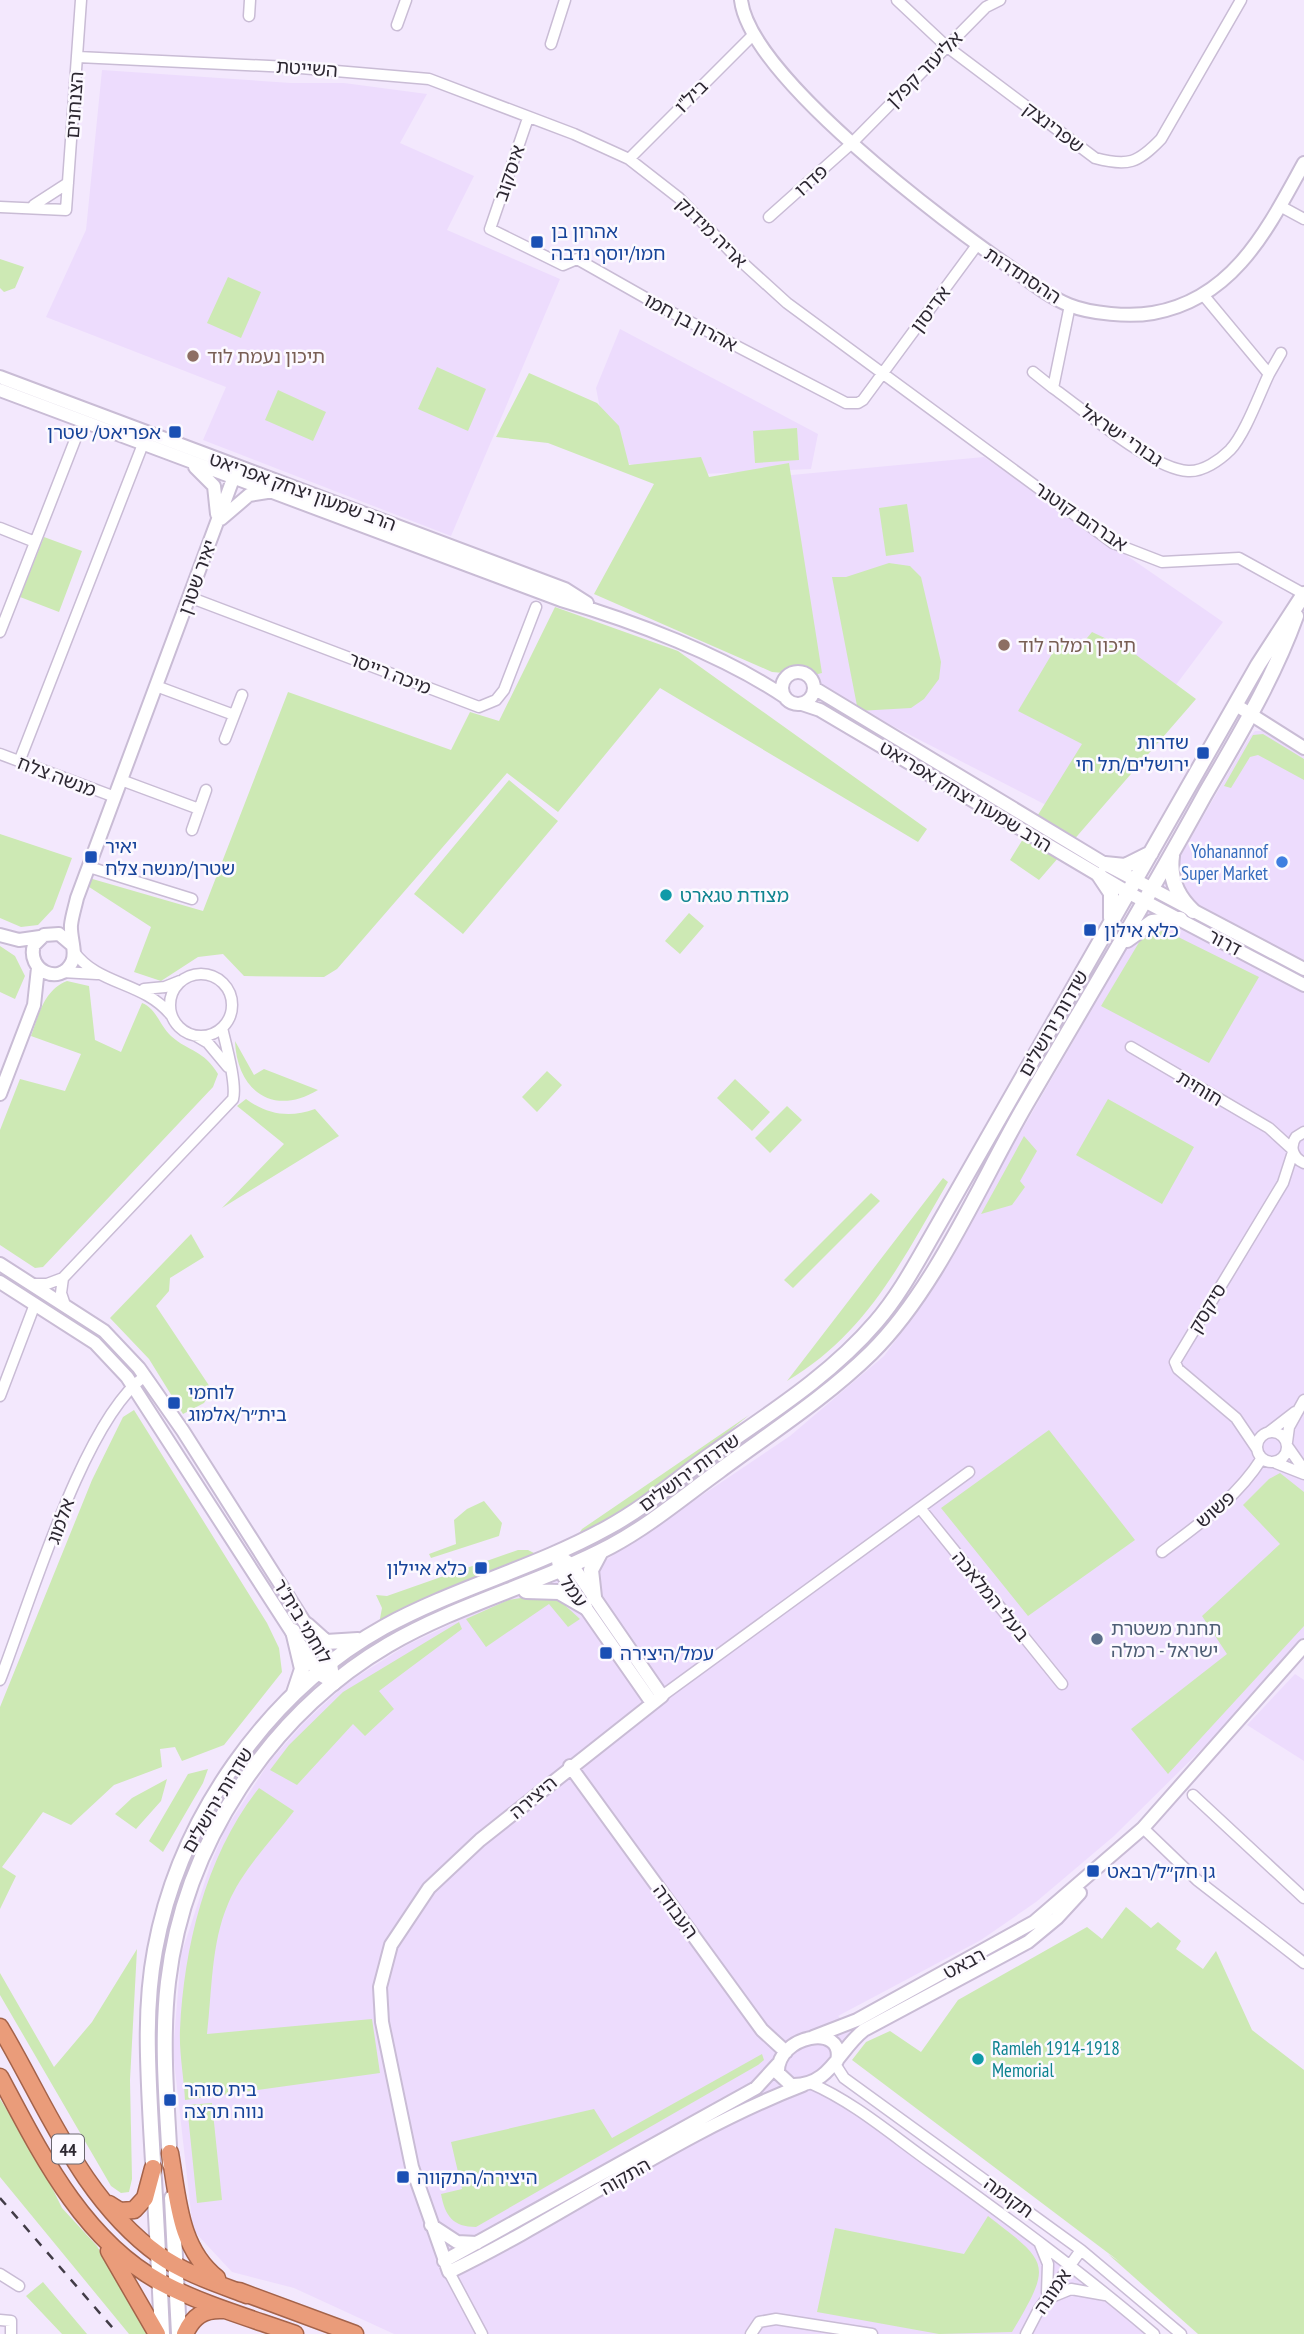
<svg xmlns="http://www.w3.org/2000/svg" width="1304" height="2334" font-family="'PT Sans Narrow','Noto Sans Hebrew',sans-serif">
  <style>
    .built { fill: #eddcfd }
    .green { fill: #cde9b4 }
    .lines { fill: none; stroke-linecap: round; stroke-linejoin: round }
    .minor-casing { stroke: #c9bcd5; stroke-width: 13 }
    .tertiary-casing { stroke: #c9bcd5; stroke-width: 16 }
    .secondary-casing { stroke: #c9bcd5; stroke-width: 18 }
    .trunk-casing { stroke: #a4634a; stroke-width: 19 }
    .minor { stroke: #fff; stroke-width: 10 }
    .tertiary { stroke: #fff; stroke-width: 12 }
    .secondary { stroke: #fff; stroke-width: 14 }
    .trunk { stroke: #ea9c7a; stroke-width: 16 }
    .rail { stroke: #423c47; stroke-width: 2.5; stroke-dasharray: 9 9; stroke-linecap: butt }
    .transit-dot { fill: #1a4fb4; stroke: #fcf9ff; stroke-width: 2.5 }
    .education-dot { fill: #8d6e63; stroke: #fcf9ff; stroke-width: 2.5 }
    .shop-dot { fill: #3f7fe0; stroke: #fcf9ff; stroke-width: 2.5 }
    .culture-dot { fill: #0f9aa8; stroke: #fcf9ff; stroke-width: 2.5 }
    .service-dot { fill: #5c6f8a; stroke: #fcf9ff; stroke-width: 2.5 }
    .labels { text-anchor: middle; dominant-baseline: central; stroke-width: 5; stroke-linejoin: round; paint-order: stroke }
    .shield { fill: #fcf9ff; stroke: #6a666f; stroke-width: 2 }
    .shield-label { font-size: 18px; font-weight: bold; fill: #2c2731 }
    .street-label { font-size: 19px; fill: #2c2731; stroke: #fcf9ff }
    .transit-label { font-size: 19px; fill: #164399; stroke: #fcf9ff; text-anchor: start }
    .education-label { font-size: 19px; fill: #785e54; stroke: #fcf9ff; text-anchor: start }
    .shop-label { font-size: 19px; fill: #366cbe; stroke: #fcf9ff; text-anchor: end }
    .culture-label { font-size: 19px; fill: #0d838f; stroke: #fcf9ff; text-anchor: start }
    .service-label { font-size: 19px; fill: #4e5e75; stroke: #fcf9ff; text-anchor: start }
  </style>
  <rect width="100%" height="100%" fill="#f3e8fd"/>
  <!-- built -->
  <path class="built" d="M102 70 291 83H344L427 94 400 143 474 176 447 230 560 279 451 536 203 440 226 387 46 317 86 230Z
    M620 329 818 434 811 469 680 475 610 460 596 388Z
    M984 457 1223 622 1075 820 819 688 812 673 781 476Z
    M1255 731H1264L1304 755V1648L1114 1836 1036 1902 981 1940 838 2016 862 2039 819 2089 989 2207 1148 2334H394L294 2288 232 2272 193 2230 173 2052 181 1955 211 1863 225 1830 270 1761 304 1723 347 1683 407 1645 519 1592 606 1560 790 1436 884 1356 918 1310 1248 739Z
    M1295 1674 1304 1680V1761L1247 1725Z"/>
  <!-- green -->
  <path class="green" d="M0 259 24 267 15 288 4 292 0 288Z
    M228 277 261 292 241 338 207 323Z
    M437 367 486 389 468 431 418 409Z
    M529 373 597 403 619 426 629 465 701 457 709 477 789 463 822 673 814 675 800 668 784 673 772 672 594 594 654 484 548 443 496 437Z
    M278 390 326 412 313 441 265 420Z
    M797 428 799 460 755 463 753 431Z
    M907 504 914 552 886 556 879 508Z
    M44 537 82 551 59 612 20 597Z
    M889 563 910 566 921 577 941 662 939 679 924 699 911 708 858 711 832 577H846Z
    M555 607 678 651 927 829 918 842 660 688 558 812 507 773 337 969 324 977 244 976 223 954 198 957 161 981 134 972 151 927 86 885 89 878 203 911 288 692 451 750 470 712 499 721Z
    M1092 632 1128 649 1196 699 1039 880 1010 860 1082 744 1018 711 1059 642 1077 650Z
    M1263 734 1304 759V780L1258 755 1250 757 1231 788 1224 786 1253 735Z
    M509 780 558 821 463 934 414 894Z
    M0 834 72 858 53 909 38 925 21 927 0 918Z
    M689 913 704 926 680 954 665 941Z
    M1164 930 1259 977 1209 1063 1101 1006 1141 939Z
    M0 946 15 956 25 976 15 999 0 992Z
    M67 981 89 986 95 1040 121 1052 142 1003C156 1008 160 1026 171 1036 189 1052 204 1050 218 1074L213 1087 43 1267 35 1268 0 1245V1130L20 1079 65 1091 81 1054 31 1036C39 1014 44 990 67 981Z
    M235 1041 254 1075 264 1069 318 1090C273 1117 237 1091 235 1041Z
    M547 1071 562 1085 537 1112 522 1097Z
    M735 1079 770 1112 752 1131 717 1098Z
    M246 1099C268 1115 290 1118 315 1109L339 1136 222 1208 284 1144 237 1106Z
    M1108 1099 1194 1147 1162 1204 1076 1155Z
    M787 1106 802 1120 770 1153 755 1138Z
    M1024 1136 1037 1151 1020 1181 1025 1187 1012 1205 981 1214Z
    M943 1178 948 1182C903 1259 867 1334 787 1381Z
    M871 1193 880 1201 793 1288 784 1280Z
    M191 1234 204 1257 170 1278 169 1291 156 1306 212 1390 204 1403 183 1414 149 1359 110 1318Z
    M134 1410 267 1623 279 1648 282 1672 224 1745 182 1761 175 1747 160 1749 162 1767 114 1785 71 1825 43 1812 2 1867 16 1876 0 1909V1707L92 1480 123 1417Z
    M749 1415C693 1460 640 1505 576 1538L582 1529Z
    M1049 1430 1135 1540 1028 1616 941 1508Z
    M1280 1473 1304 1492V1626L1168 1774 1131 1729 1227 1654 1202 1616 1280 1544 1243 1505 1269 1479Z
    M484 1501 502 1523 499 1536 431 1558 429 1554 456 1544 454 1520 467 1509Z
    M518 1550H528L538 1555 379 1624 382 1608 376 1595 387 1596Z
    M534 1596 557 1598 580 1619 568 1627 549 1604 486 1647 466 1619 508 1600Z
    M459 1622 462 1629 379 1691 394 1709 365 1736 353 1724 297 1785 270 1770 289 1745 343 1692Z
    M208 1769 203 1783 163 1852 149 1841 188 1774Z
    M167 1779 161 1801 136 1829 115 1814 132 1798Z
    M259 1788 294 1811C272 1840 242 1870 228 1904 211 1943 212 1992 207 2034L372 2019 380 2073 185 2100C184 2078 179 2053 180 2030 184 1946 206 1855 259 1788Z
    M1126 1907 1151 1928 1158 1922 1181 1941 1176 1949 1203 1969 1216 1951 1252 2030 1304 2070V2334H1198L1108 2254 1120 2262 852 2060 866 2042 890 2031 921 2052 958 2000 1087 1927 1102 1939Z
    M137 1949 130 2080 132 2179 129 2192 121 2193 111 2186 0 1995V1973L54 2067 92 2022Z
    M762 2054 764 2060 758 2065 476 2227C453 2227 445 2216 441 2194L462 2189 451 2142 594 2109 612 2138Z
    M0 2099 39 2161 62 2208 97 2246 149 2334H129L0 2177Z
    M212 2103 222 2200 197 2203 187 2105Z
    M988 2216C1049 2263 1053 2263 1012 2332L939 2334 817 2312 835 2228 964 2254Z
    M43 2282 87 2334H62L26 2296Z"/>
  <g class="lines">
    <!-- minor casing -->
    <g class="minor-casing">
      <path id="minor" d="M897 0 946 46 1095 158C1128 167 1138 163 1161 139L1241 0
        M249 16 250 0
        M397 25 406 0
        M551 44 565 0
        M78 57 289 67 429 79 574 134 629 159 679 198 733 254 787 303 1113 543 1162 562 1239 558 1304 594
        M528 118 490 229 563 265 577 259 667 310 846 403H858L863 400 977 245
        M629 159 754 34
        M34 205 68 183
        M1280 206 1304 219
        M0 207 66 210 81 0
        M769 217 852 143 986 7 1000 0
        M1070 305 1053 388C1083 409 1153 470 1188 471 1203 472 1220 460 1230 450 1245 434 1259 395 1269 374L1205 297
        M1033 372 1053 388
        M1269 374 1281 353
        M0 528 35 542
        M189 597 479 707 496 700 504 690 536 607
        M0 632 77 435
        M156 686 234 715
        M225 739 242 695
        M0 754 115 797
        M19 762 143 444
        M121 780 199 809
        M192 830 206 790
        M89 867 192 899
        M74 952C99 986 143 981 171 1015
        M62 972 97 974
        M170 1005a31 31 0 1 1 62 0a31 31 0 1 1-62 0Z
        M144 989 165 987 180 981
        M196 1036 208 1043 228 1067
        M1131 1047 1269 1128 1292 1149
        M1304 1132 1296 1137C1289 1147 1293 1158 1304 1163
        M63 1278 61 1293 65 1305
        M32 1284H47L63 1278 233 1099C237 1084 226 1045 222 1028
        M0 1396 35 1304
        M1257 1447a15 15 0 1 1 30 0a15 15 0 1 1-30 0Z
        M1269 1432 1295 1412
        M1287 1442 1289 1427 1304 1400
        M1288 1447 1304 1470
        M1257 1449 1236 1418 1178 1369 1175 1362 1283 1183 1293 1152
        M1276 1463 1304 1474
        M920 1508 1062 1684
        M1162 1552C1199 1524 1237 1498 1262 1458
        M0 1680C29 1606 83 1420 145 1376
        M662 1696 969 1472
        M1193 1795 1304 1898
        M1143 1828 1197 1880 1304 1963
        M835 2064 844 2078 1081 2250 1181 2334
        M810 2083C856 2103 894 2137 934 2165 1009 2219 1084 2274 1154 2334
        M1040 2244 1048 2264 1047 2293
        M449 2272 482 2334
        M0 2274 19 2286
        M1049 2298 1071 2289 1105 2295
        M0 2320 11 2321V2334
        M751 2334 759 2322 776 2319 872 2334
        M1026 2334 1039 2309 1081 2250"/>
    </g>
    <!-- tertiary casing -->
    <g class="tertiary-casing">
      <path id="tertiary" d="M741 0C750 77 947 224 1011 268 1029 281 1049 297 1069 305 1091 314 1130 317 1153 313 1234 299 1268 228 1304 163
        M0 377 565 589 587 603
        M0 390 561 600C633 621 723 655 785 697
        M195 467 214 486 217 514
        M221 519 249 495 267 492
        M782 688a16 16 0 1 1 32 0a16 16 0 1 1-32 0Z
        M814 688 1105 864 1304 969
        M802 704 820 710 1129 893 1304 985
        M1236 705 1304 748
        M0 935 19 940 40 937
        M72 945 59 934 44 935 34 945C26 970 60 987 72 962 77 952 70 937 71 925 72 916 75 907 77 898L236 471
        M0 1094 34 1005 38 968
        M0 1264 104 1331 139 1368 183 1431 331 1664 334 1684
        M0 1282 95 1343 127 1377 319 1674 326 1678
        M557 1554 572 1565 662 1696 480 1840 429 1888 391 1945 380 1987 382 2022 412 2167 449 2272C569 2214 678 2133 803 2085
        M558 1561 560 1571 652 1703
        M570 1766 762 2030 786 2052
        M813 2037 857 2020 1034 1922 1143 1828 1304 1646
        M837 2061C846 2022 776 2035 778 2073L791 2085C830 2087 838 2050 864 2030L1028 1942 1057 1918 1080 1893
        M431 2225 457 2242 477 2243
        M444 2261 756 2088 778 2064"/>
    </g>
    <!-- secondary casing -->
    <g class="secondary-casing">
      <path id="secondary" d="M1172 856C1169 878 1177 896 1193 911
        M1105 864 1125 866 1151 853
        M1099 875 1111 893V918
        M1127 940 1152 922 1180 919
        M526 1591 559 1592 585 1607
        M594 1597 591 1570 600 1553
        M307 1625 326 1642 358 1640
        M293 1631 302 1669 294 1693
        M170 2164C167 2104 161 2042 168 1982 184 1845 269 1715 388 1645 458 1604 539 1584 611 1546 650 1525 683 1497 719 1471 770 1433 825 1398 871 1353 936 1289 980 1183 1026 1104 1086 1001 1147 900 1204 796 1238 737 1273 680 1296 616
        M172 2198 179 2334
        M162 2334C159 2265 155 2196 151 2127 148 2068 144 2008 155 1950 179 1819 267 1692 384 1627 455 1588 535 1568 607 1528 644 1508 675 1481 709 1456 767 1415 830 1376 876 1322 897 1298 913 1269 929 1241L1258 665 1304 594"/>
    </g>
    <!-- trunk casing -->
    <g class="trunk-casing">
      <path id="trunk" d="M0 2027C47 2106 81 2199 159 2255 184 2273 218 2284 247 2295
        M0 2077C40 2152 82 2239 160 2282 201 2304 250 2318 295 2334
        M170 2153C178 2198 179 2248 217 2278
        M109 2204 120 2211 134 2210 145 2198 153 2168
        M109 2251 157 2334
        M239 2291 355 2334
        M185 2334C193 2316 204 2309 223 2310"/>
    </g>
    <!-- minor -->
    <use href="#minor" class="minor"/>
    <!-- tertiary -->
    <use href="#tertiary" class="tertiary"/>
    <!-- secondary -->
    <use href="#secondary" class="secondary"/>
    <!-- trunk -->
    <use href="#trunk" class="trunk"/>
    <!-- rail -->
    <path class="rail" d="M0 2198 118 2334"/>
  </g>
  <!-- markers -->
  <g class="transit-dot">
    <rect x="530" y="235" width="14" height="14" rx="3.5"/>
    <rect x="168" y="425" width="14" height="14" rx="3.5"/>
    <rect x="1196" y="746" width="14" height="14" rx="3.5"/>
    <rect x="84" y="850" width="14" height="14" rx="3.5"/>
    <rect x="1083" y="923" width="14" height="14" rx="3.5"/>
    <rect x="167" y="1396" width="14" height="14" rx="3.5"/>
    <rect x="474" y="1561" width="14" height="14" rx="3.5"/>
    <rect x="599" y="1646" width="14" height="14" rx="3.5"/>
    <rect x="1086" y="1864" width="14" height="14" rx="3.5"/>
    <rect x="163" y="2093" width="14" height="14" rx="3.5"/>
    <rect x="396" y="2170" width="14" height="14" rx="3.5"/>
  </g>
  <g class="education-dot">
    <circle cx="193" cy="356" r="7"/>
    <circle cx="1004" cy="645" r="7"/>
  </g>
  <circle class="shop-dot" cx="1282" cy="862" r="7"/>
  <g class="culture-dot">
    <circle cx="666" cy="895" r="7"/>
    <circle cx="978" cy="2059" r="7"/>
  </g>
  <circle class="service-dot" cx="1097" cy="1639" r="7"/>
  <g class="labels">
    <!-- shield labels -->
    <rect class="shield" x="52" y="2134.5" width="32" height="29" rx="5"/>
    <g class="shield-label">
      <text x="68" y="2149">44</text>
    </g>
    <!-- street labels -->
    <g class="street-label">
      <text transform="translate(307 68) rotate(4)">השייטת</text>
      <text transform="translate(924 69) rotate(-45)">אליעזר קפלן</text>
      <text transform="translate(691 96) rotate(-45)">ביל"ו</text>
      <text transform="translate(74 105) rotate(-86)">הצנחנים</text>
      <text transform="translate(1054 127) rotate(37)">שפרינצק</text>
      <text transform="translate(509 173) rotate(-71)">איסקוב</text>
      <text transform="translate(811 180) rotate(-42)">פדרו</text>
      <text transform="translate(712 232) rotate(45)">אריה מידנק</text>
      <text transform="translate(1023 275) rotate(33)">ההסתדרות</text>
      <text transform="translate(930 309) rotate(-53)">אדיסון</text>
      <text transform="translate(691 322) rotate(28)">אהרון בן חמו</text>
      <text transform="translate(1122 435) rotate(34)">גבורי ישראל</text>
      <text transform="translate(303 491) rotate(20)">הרב שמעון יצחק אפריאט</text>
      <text transform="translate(1081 516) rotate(34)">אברהם קוטנר</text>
      <text transform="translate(197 577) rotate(-70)">יאיר שטרן</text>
      <text transform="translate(390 673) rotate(21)">מיכה רייסר</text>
      <text transform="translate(57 776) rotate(21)">מנשה צלח</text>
      <text transform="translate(966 796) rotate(31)">הרב שמעון יצחק אפריאט</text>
      <text transform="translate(1225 942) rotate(28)">דרור</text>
      <text transform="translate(1053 1023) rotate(-60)">שדרות ירושלים</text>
      <text transform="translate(1200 1088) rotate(31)">חוחית</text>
      <text transform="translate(1207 1308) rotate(-59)">סיקסק</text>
      <text transform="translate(689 1472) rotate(-36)">שדרות ירושלים</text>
      <text transform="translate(1215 1509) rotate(-41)">פשוש</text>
      <text transform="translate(60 1521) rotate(-70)">אלמוג</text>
      <text transform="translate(574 1591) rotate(56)">עמל</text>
      <text transform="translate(991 1596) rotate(51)">בעלי המלאכה</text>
      <text transform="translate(303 1621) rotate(59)">לוחמי בית"ר</text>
      <text transform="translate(533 1797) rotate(-40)">היצירה</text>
      <text transform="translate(217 1800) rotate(-59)">שדרות ירושלים</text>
      <text transform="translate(676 1911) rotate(54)">העבודה</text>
      <text transform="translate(964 1963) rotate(-28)">רבאט</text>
      <text transform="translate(625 2176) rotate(-30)">התקוה</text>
      <text transform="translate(1009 2197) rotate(36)">תקומה</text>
      <text transform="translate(1052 2291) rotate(-56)">אמונה</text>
    </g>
    <!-- transit labels -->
    <g class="transit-label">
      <text x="551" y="231">אהרון בן<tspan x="551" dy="22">חמו/יוסף נדבה</tspan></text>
      <text x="161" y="432" text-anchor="end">אפריאט/ שטרן</text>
      <text x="1189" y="742" text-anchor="end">שדרות<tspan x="1189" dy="22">ירושלים/תל חי</tspan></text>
      <text x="105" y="846">יאיר<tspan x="105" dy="22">שטרן/מנשה צלח</tspan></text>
      <text x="1104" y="930">כלא אילון</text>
      <text x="188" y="1392">לוחמי<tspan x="188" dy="22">בית״ר/אלמוג</tspan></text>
      <text x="467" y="1568" text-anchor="end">כלא איילון</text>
      <text x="620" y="1653">עמל/היצירה</text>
      <text x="1107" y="1871">גן חק״ל/רבאט</text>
      <text x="184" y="2089">בית סוהר<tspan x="184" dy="22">נווה תרצה</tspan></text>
      <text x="417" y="2177">היצירה/התקווה</text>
    </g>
    <!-- education labels -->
    <g class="education-label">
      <text x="207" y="356">תיכון נעמת לוד</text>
      <text x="1018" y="645">תיכון רמלה לוד</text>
    </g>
    <!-- shop labels -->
    <g class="shop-label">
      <text x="1268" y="851">Yohanannof<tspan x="1268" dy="22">Super Market</tspan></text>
    </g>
    <!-- culture labels -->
    <g class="culture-label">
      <text x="680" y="895">מצודת טגארט</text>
      <text x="992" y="2048">Ramleh 1914-1918<tspan x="992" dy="22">Memorial</tspan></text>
    </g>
    <!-- service labels -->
    <g class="service-label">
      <text x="1111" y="1628">תחנת משטרת<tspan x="1111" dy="22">ישראל - רמלה</tspan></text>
    </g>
  </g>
</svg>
